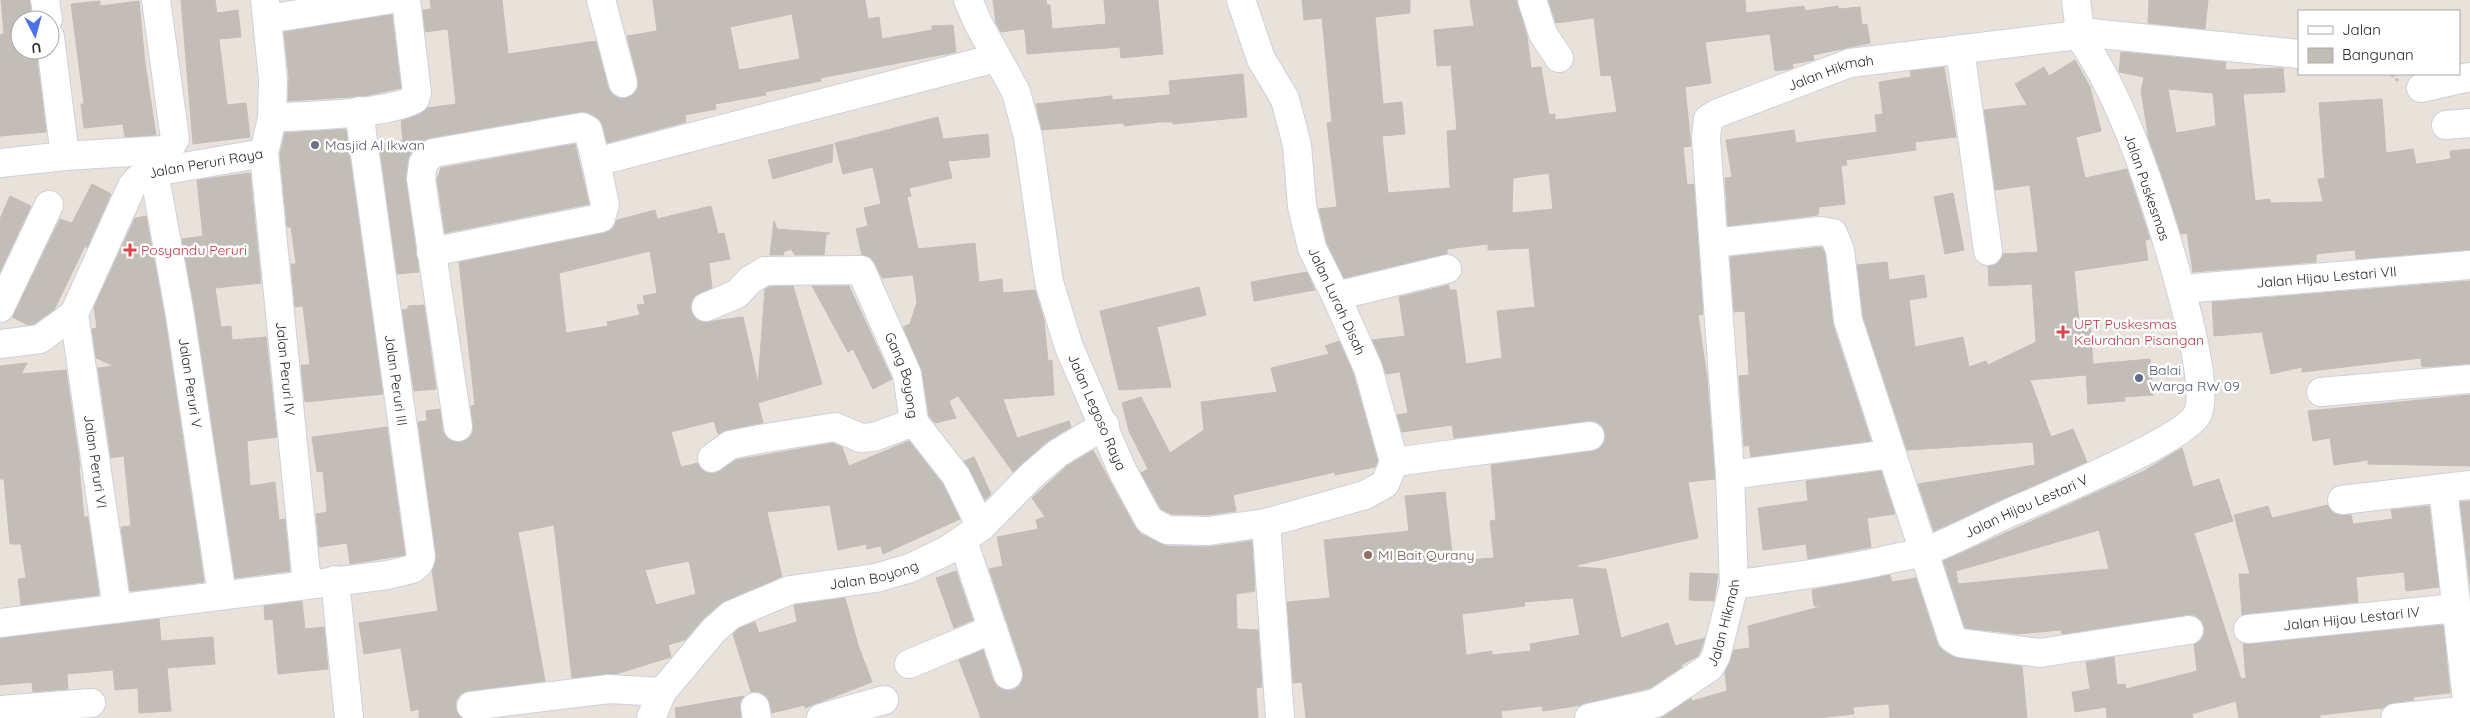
<svg xmlns="http://www.w3.org/2000/svg" width="2470" height="718" font-family="Quicksand,sans-serif">
  <style>
    .building { fill: #c2bdb7; stroke: #c4beb5; fill-rule: evenodd }
    .lines { fill: none; stroke-linecap: round; stroke-linejoin: round }
    .minor-casing { stroke: #cdd1dc; stroke-width: 30 }
    .path { stroke: #c3c3c3; stroke-width: 3; stroke-dasharray: 4 2.5; stroke-linecap: butt }
    .minor { stroke: #fff; stroke-width: 28 }
    .worship-dot { fill: #6b7280; stroke: #fff; stroke-width: 2 }
    .health-dot { fill: #e0444e; stroke: #fff; stroke-width: 2 }
    .service-dot { fill: #5c6f8a; stroke: #fff; stroke-width: 2 }
    .education-dot { fill: #8d6e63; stroke: #fff; stroke-width: 2 }
    .labels { text-anchor: middle; dominant-baseline: central; stroke-width: 5; stroke-linejoin: round; paint-order: stroke }
    .street-label { font-size: 14px; fill: #282828; stroke: #fff }
    .worship-label { font-size: 14px; fill: #5b616d; stroke: #fff; text-anchor: start }
    .health-label { font-size: 14px; fill: #be3a42; stroke: #fff; text-anchor: start }
    .service-label { font-size: 14px; fill: #4e5e75; stroke: #fff; text-anchor: start }
    .education-label { font-size: 14px; fill: #785e54; stroke: #fff; text-anchor: start }
  </style>
  <rect width="100%" height="100%" fill="#e9e2db"/>
  <!-- building -->
  <path class="building" d="M1 0H30L32 20H20V50H36L46 132 0 136V35L4 34Z
    M181 0H215L217 13 238 10 241 37 219 39 227 105 246 103 250 137 193 144Z
    M430 0H502L508 54 596 41 608 87 612 94 619 98H627L634 94 638 88V79L627 36 657 31 653 0H865L868 19 879 17 882 39 932 30V26L953 25 956 52 820 78 821 81 765 92 766 95 715 104 716 109 685 115 686 122 607 143 600 120 589 113 580 112 430 138 412 152 408 161 406 177 419 272 397 274 379 144 403 141 401 121 421 113 427 108 456 104 448 29 425 32 423 10 431 9ZM792 14 800 59 739 70 730 27Z
    M993 0H1046L1047 5H1050L1052 29 1106 24 1104 0H1158L1163 54 1121 58 1120 47 1027 54 1025 31 1023 29 1001 32 996 23Z
    M1302 0H1410V13L1375 17 1383 104 1402 102 1405 134 1382 136 1388 193 1450 188 1447 131 1457 130 1451 65 1437 66 1434 30 1474 26 1470 0H1517L1527 36 1531 68 1541 67 1549 115 1555 114V120L1617 112 1611 75 1601 76 1594 18 1556 23 1548 0H1745L1746 13 1804 6 1805 11 1838 6 1839 9 1860 7 1862 25 1867 24 1870 43 1813 55 1814 60 1792 64 1793 68 1789 69 1775 71 1770 34 1705 42 1711 83 1685 87 1691 146 1683 147 1687 185 1694 184 1703 314 1698 315 1707 378 1715 479 1688 482 1698 538 1577 565V567L1606 569 1621 638 1668 623 1675 646 1705 638 1698 656 1681 665 1682 667 1650 688 1582 705 1543 711 1542 706 1501 711 1502 718H1306L1302 682 1293 683 1287 602 1330 598 1324 540 1409 531 1405 496 1445 492 1453 561 1494 558 1490 521 1496 520 1491 465 1593 451 1600 448 1604 442 1605 434 1602 426 1596 422 1588 421 1454 438 1452 425 1402 432 1397 415 1408 413 1400 372 1386 374 1372 340 1405 336 1399 297 1449 285V290H1456L1466 364 1502 358 1497 311 1535 307 1529 248 1488 250V244L1447 249V254L1344 278 1327 243 1319 209 1337 207 1327 123 1332 122 1322 18 1304 20ZM1549 173 1553 209 1512 213 1513 178ZM1573 598 1580 635 1530 644 1531 651 1492 655V651L1466 655 1462 614 1525 606 1524 602Z
    M2149 0H2208L2205 29 2148 23Z
    M100 1V6L139 1 145 63 156 135 125 137 123 124 84 128 81 104H84L71 4Z
    M392 14 401 88 365 96 288 101 289 77 284 32Z
    M2121 52 2226 62 2225 70 2283 68 2285 92 2243 94 2255 201 2270 199 2271 203 2323 202 2318 179 2325 178 2319 103 2382 99 2386 153 2413 149 2416 164 2451 159 2450 151 2470 149V250L2356 259 2355 250 2316 254V262L2193 272 2187 233 2181 234 2149 140 2141 91 2144 77 2119 72ZM2168 89 2213 93 2216 126 2176 133Z
    M2075 60 2090 87 2101 131 2076 137 2085 178 2127 169 2150 239 2145 240 2148 260 2074 271 2079 322 2090 320 2093 364 2150 359 2153 395 2124 397 2125 401 2088 404 2086 375 2030 380 2051 437 2073 429 2087 462 1934 531 1918 484 2035 465 2033 442 1907 450 1863 317 1857 265 1887 262 1889 280 1924 275 1927 297 1909 300 1915 347 1963 337 1969 367 1986 361 1988 365 2036 342 2032 284 1989 286 1988 266 1998 263 2003 254 2038 252 2030 185 1995 190 1984 110 2027 105 2015 84 2044 67 2049 76Z
    M1944 67 1956 137 1915 142 1916 150 1846 160 1847 165 1841 166 1845 204 1819 207 1818 215 1728 226 1725 178 1732 177 1726 140 1794 130 1796 143 1877 132 1875 115 1883 114 1879 82 1911 77 1910 71Z
    M1243 74 1247 117 1173 124V122H1159L1124 126V123L1042 130 1037 109 1036 104 1112 96V100L1170 95 1169 81Z
    M938 117 943 139 988 134 990 157 948 161 952 178 909 188 911 196 907 197 918 249 975 243 979 282 1002 279 1003 293 1035 290 1044 320 1048 361 1052 360 1054 395 1003 399 1017 438 1069 421 1071 427 1048 441 1013 472 958 396 949 401 956 418 935 423 929 416 922 372 903 327 910 324 917 302 913 275 882 278 875 263 870 257 862 255 856 229 868 226 864 208 881 204 873 167 843 174 835 143Z
    M346 129 383 394 305 402 301 365H310L303 306 295 307 291 264H296L291 227H287L280 154 285 133Z
    M575 144 589 204 445 233 437 179 441 168Z
    M833 144 832 162 773 179 768 160Z
    M250 173 261 283 215 288 221 327 231 326 232 340 266 337 277 437 247 441 250 486 275 482 279 520 285 519 290 571 235 578 195 313 182 239 203 236 197 180Z
    M92 184 111 194 87 248 86 244 54 310 34 324 28 325 12 317 60 219 72 223Z
    M1953 193 1964 250 1945 254 1934 197Z
    M10 196 31 206 0 272V219Z
    M711 206 718 234 724 233 730 259 709 263 712 288 694 297 690 306 692 313 697 320 705 322 743 317 758 383 765 289 769 287 793 286 822 384 758 403 763 423 727 430 718 434 714 421 671 432 681 467 698 463 705 472 714 473 736 460 833 443 842 447 849 466 909 441 943 484 960 519 883 554 881 546 867 549 866 544 838 550 830 505 767 512 782 577 721 603 702 620 685 640 668 645 671 657 616 674 572 678 554 525 518 532 545 681 469 691 461 694 456 700V708L462 718H419V709L411 711 401 648 364 654 359 623 438 611 432 570 436 555 418 422 427 421 426 411 440 409 443 430 446 436 452 441 461 442 468 439 473 432 471 406 475 405 459 262 604 233 612 229 617 220 655 210 657 219ZM650 251 657 293 643 296 645 304 637 305 640 315 607 322 608 326 566 333 559 273ZM689 561 696 594 656 605 645 570Z
    M146 216 165 318 204 582 130 591 121 527 131 526 124 456 111 458 98 368 114 366 96 358 92 329 97 328 94 307 135 218Z
    M774 221 777 229 830 233 826 235 824 255H795L791 249 783 252 784 255H770Z
    M1822 247 1825 254 1833 325 1871 441 1751 457 1749 445 1744 446 1739 376 1749 375 1745 311 1734 312 1730 257Z
    M1307 272 1315 290 1254 301 1251 282Z
    M2470 281V364L2422 367 2421 358 2302 372V367L2271 374 2262 332 2214 336 2212 302Z
    M812 286H849L892 379 873 389 853 349 848 352Z
    M1199 287 1206 315 1157 327 1171 387 1119 390 1100 311Z
    M424 305 436 389 414 391 402 310 408 309V306Z
    M1339 341 1353 373 1378 461 1375 467 1335 475V472L1233 495 1236 511 1207 515 1171 514 1161 509 1141 473 1148 469 1129 431 1122 403 1141 397 1170 453 1204 430 1201 402 1277 392 1271 368 1329 354 1325 346Z
    M27 363 21 374 66 370 80 467H79L84 517H88L99 595 21 605 18 579 26 578 21 544H10L4 479H0V366Z
    M2470 395V466L2368 464V460L2334 465 2330 438 2313 441 2308 411Z
    M387 427 405 555 350 564 347 543 319 547 316 514 327 512 323 471 317 472 312 437Z
    M2182 448 2193 487 2219 479 2233 521 2194 533 2241 679 2246 678 2243 644 2443 625 2450 693 2413 697 2414 700 2393 703 2383 708 2320 715V718H2239L2236 701 2192 714 2193 718H2107L2106 707 2075 712 2072 692 2090 689 2086 662 2114 657 2117 685 2125 684 2126 689 2197 671 2194 644 2204 635V627L2201 620 2194 615H2187L2062 634 2061 630 2018 634 1965 628 1943 561 2144 471ZM2099 530 2109 569 1958 584 1956 571Z
    M1093 450 1135 527 1141 534 1167 546 1208 547 1252 541 1255 591 1236 594 1237 629 1258 630 1262 687 1256 688 1258 718H981L959 660 983 650 993 680 997 686 1004 690H1013L1020 685 1023 678V670L989 569 1003 566 997 537 1038 529 1036 520 1045 517 1032 498 1067 466Z
    M974 457 991 494 985 500 964 461Z
    M1881 471 1895 514 1867 518 1871 547 1808 559 1806 544 1763 550 1758 508 1808 501 1806 481Z
    M2470 501V584L2460 502Z
    M2328 505 2336 514 2351 515 2353 524 2393 519 2391 510 2429 506 2439 587 2406 591 2404 572 2356 577 2358 602 2242 615 2239 574H2250L2234 515 2268 506 2272 518Z
    M956 571 973 620 954 628 936 578Z
    M1690 573 1718 574 1714 601 1689 600Z
    M1890 575 1892 582 1916 578 1937 643 1944 651 1958 658 2022 666 2027 718H1890L1889 704 1853 707 1854 714 1818 718H1660L1691 698 1692 701 1727 691 1725 673 1734 650 1750 648 1748 626 1823 606H1814L1812 590Z
    M845 598 858 645 872 682 805 708V705L772 713 767 697 760 692H751L733 634 739 628 755 622 759 633 797 622 794 605Z
    M302 601 305 629 324 627 328 669 278 674 273 619 265 620 264 606Z
    M159 619 161 641 213 637 215 664 167 668 171 711 139 713 138 688 115 690 113 670 67 674 68 689 33 692 32 682 0 685V638Z
    M744 696 740 702 741 718H676L675 708Z"/>
  <g class="lines">
    <!-- minor casing -->
    <g class="minor-casing">
      <g id="minor">
        <path d="M45 0 48 20"/>
        <path id="s1" d="M265 0 273 79 272 118 264 153 307 584"/>
        <path d="M601 0 623 83"/>
        <path id="s2" d="M968 0 978 23 1016 92 1028 137 1049 282 1069 347 1123 472 1149 520 1167 530 1208 531 1266 523 1365 495 1385 484 1394 462 1368 368 1336 296 1312 248 1302 206 1297 145 1285 99 1261 59 1241 0"/>
        <path d="M1532 0 1543 34 1559 58"/>
        <path d="M2076 0 2080 32"/>
        <path d="M268 19 387 0"/>
        <path d="M2080 32 2299 54"/>
        <path d="M50 37 65 156"/>
        <path d="M1960 49 1988 251"/>
        <path d="M2421 88 2470 77"/>
        <path d="M272 118C307 115 387 115 415 99L417 93 406 0"/>
        <path d="M2446 125 2470 123"/>
        <path d="M0 163 65 156 163 150 170 147 175 139 156 0"/>
        <path id="s3" d="M154 172 180 315 222 595"/>
        <path d="M1714 243 1820 231 1833 233 1840 250 1848 320 1952 638 1960 643 2040 653 2189 630"/>
        <path d="M431 252 601 218 605 205 596 162"/>
        <path id="s4" d="M2182 289 2470 265"/>
        <path d="M1336 296 1447 269"/>
        <path id="s5" d="M706 307 737 294 750 280 765 271 861 270 907 374 914 422 956 476 981 527"/>
        <path d="M0 308 49 205"/>
        <path id="s6" d="M74 314 117 609"/>
        <path id="s7" d="M0 344 40 339 74 314 132 186 138 179 154 172 264 153"/>
        <path d="M2321 392 2470 379"/>
        <path d="M458 427 421 179 423 163 433 153 582 127 588 130 596 162 996 58"/>
        <path d="M712 458 730 445 760 439 835 427 861 438 874 437 914 422"/>
        <path d="M1394 462 1590 436"/>
        <path d="M1730 475 1891 454"/>
        <path d="M2443 488 2469 718"/>
        <path d="M2342 500 2470 485"/>
        <path d="M1266 523 1280 718"/>
        <path d="M963 541 1008 675"/>
        <path d="M335 580 349 718"/>
        <path id="s8" d="M1734 585C1785 577 1836 572 1886 560 1899 557 1914 555 1926 551 1954 541 1982 525 2009 513 2043 498 2182 441 2197 415 2216 383 2154 198 2139 157 2124 116 2104 70 2078 35"/>
        <path d="M0 623 388 575 412 569 419 563 421 557 359 111"/>
        <path id="s9" d="M2248 629 2456 608"/>
        <path d="M909 664 993 629"/>
        <path d="M471 706 609 689 662 692"/>
        <path d="M755 707 757 718"/>
        <path d="M0 710 91 703"/>
        <path id="s10" d="M651 718 662 692 714 630 731 615 790 590 876 578 910 568 946 551 981 527 1031 476 1058 453 1105 425"/>
        <path d="M821 718 884 700"/>
        <path id="s11" d="M1589 718 1656 703 1710 667 1716 656 1734 585 1730 475 1706 138 1708 119 1718 113 1850 63 2078 35 2080 32"/>
        <path d="M2395 718 2469 710"/>
      </g>
    </g>
    <!-- path -->
    <path class="path" d="M2391 74 2398 81"/>
    <!-- minor -->
    <use href="#minor" class="minor"/>
  </g>
  <!-- markers -->
  <circle class="worship-dot" cx="315" cy="145" r="5"/>
  <g class="health-dot">
    <path d="M127.5 242.5h5v5h5v5h-5v5h-5v-5h-5v-5h5z"/>
    <path d="M2060.5 324.5h5v5h5v5h-5v5h-5v-5h-5v-5h5z"/>
  </g>
  <circle class="service-dot" cx="2139" cy="378" r="5"/>
  <circle class="education-dot" cx="1368" cy="555" r="5"/>
  <g class="labels">
    <!-- street labels -->
    <g class="street-label">
      <text stroke="none"><textPath href="#s11" startOffset="818">Jalan Hikmah</textPath></text>
      <text stroke="none"><textPath href="#s7" startOffset="302">Jalan Peruri Raya</textPath></text>
      <text transform="translate(2147 187) rotate(71)">Jalan Puskesmas</text>
      <text stroke="none"><textPath href="#s4" startOffset="145">Jalan Hijau Lestari VII</textPath></text>
      <text transform="translate(1337 301) rotate(65)">Jalan Lurah Disah</text>
      <text stroke="none"><textPath href="#s1" startOffset="371">Jalan Peruri IV</textPath></text>
      <text stroke="none"><textPath href="#s5" startOffset="280">Gang Boyong</textPath></text>
      <text transform="translate(396 380) rotate(82)">Jalan Peruri III</text>
      <text stroke="none"><textPath href="#s3" startOffset="214">Jalan Peruri V</textPath></text>
      <text stroke="none"><textPath href="#s2" startOffset="436">Jalan Legoso Raya</textPath></text>
      <text stroke="none"><textPath href="#s6" startOffset="149">Jalan Peruri VI</textPath></text>
      <text stroke="none"><textPath href="#s8" startOffset="305">Jalan Hijau Lestari V</textPath></text>
      <text stroke="none"><textPath href="#s10" startOffset="281">Jalan Boyong</textPath></text>
      <text stroke="none"><textPath href="#s9" startOffset="104">Jalan Hijau Lestari IV</textPath></text>
      <text stroke="none"><textPath href="#s11" startOffset="180">Jalan Hikmah</textPath></text>
    </g>
    <!-- worship labels -->
    <g class="worship-label">
      <text x="325" y="145">Masjid Al Ikwan</text>
    </g>
    <!-- health labels -->
    <g class="health-label">
      <text x="141" y="250">Posyandu Peruri</text>
      <text x="2074" y="324">UPT Puskesmas<tspan x="2074" dy="16">Kelurahan Pisangan</tspan></text>
    </g>
    <!-- service labels -->
    <g class="service-label">
      <text x="2149" y="370">Balai<tspan x="2149" dy="16">Warga RW 09</tspan></text>
    </g>
    <!-- education labels -->
    <g class="education-label">
      <text x="1378" y="555">MI Bait Qurany</text>
    </g>
  </g>
  <!-- legend -->
  <rect x="2298" y="10" width="162" height="65" fill="#ffffff" stroke="#a9a9a9"/>
  <rect x="2308" y="26" width="25" height="8" fill="#ffffff" stroke="#a9a9a9"/>
  <text x="2342" y="35" font-size="15" fill="#282828">Jalan</text>
  <rect x="2308" y="48" width="25" height="15" fill="#c2bdb7" stroke="#a9a9a9"/>
  <text x="2342" y="60" font-size="15" fill="#282828">Bangunan</text>
  <!-- north arrow -->
  <g transform="translate(35 35) rotate(174)"><circle r="24" fill="#ffffff" stroke="#a9a9a9"/>
  <path d="M0-4L9 19L0 12L-9 19Z" fill="#4971e9"/>
  <text y="-8" font-size="14" font-weight="bold" text-anchor="middle" fill="#282828">U</text>
  </g>
</svg>
